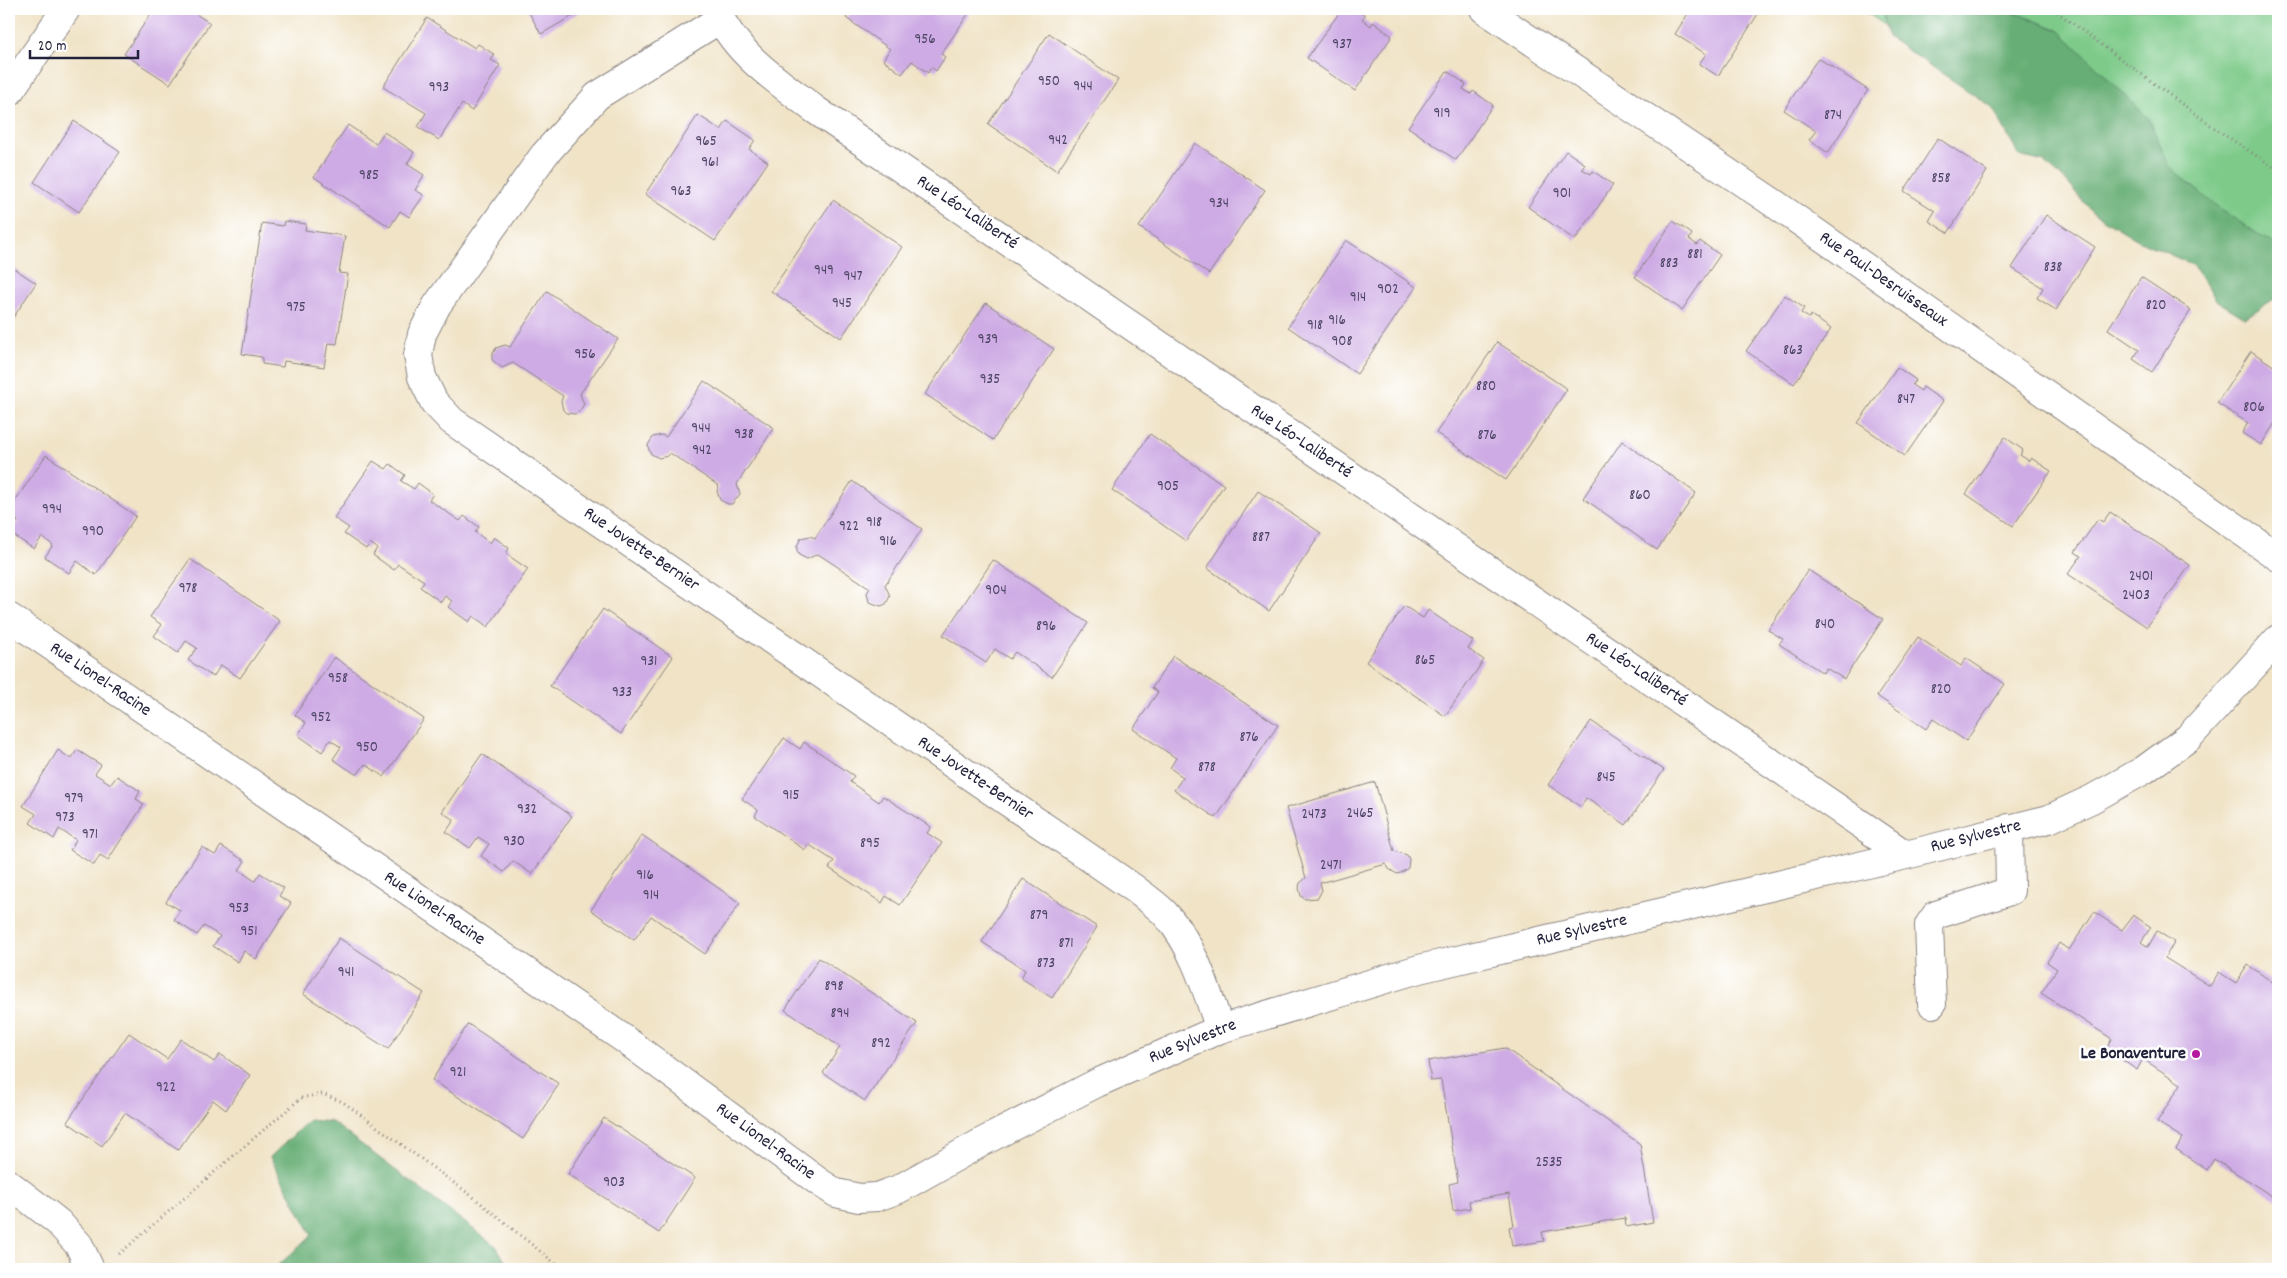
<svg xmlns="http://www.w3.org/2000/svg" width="2287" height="1278" font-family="Dekko,sans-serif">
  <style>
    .green { fill: #7dca89; stroke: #507662 }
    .forest { fill: #66ae75; stroke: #446858 }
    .building { fill: #ceabe4 }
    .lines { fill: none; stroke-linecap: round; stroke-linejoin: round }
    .minor-casing { stroke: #898280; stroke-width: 30 }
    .path { stroke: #898280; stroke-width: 3; stroke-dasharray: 1 4; stroke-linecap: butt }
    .minor { stroke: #fff; stroke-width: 28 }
    .poi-dot { fill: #b5179e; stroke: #fff; stroke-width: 2 }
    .labels { text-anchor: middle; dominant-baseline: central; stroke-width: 5; stroke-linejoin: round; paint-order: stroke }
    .number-label { font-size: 15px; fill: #4d4465 }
    .street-label { font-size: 18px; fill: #22223b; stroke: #fff }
    .poi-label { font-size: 18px; font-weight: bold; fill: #22223b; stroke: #fff; text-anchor: end }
  </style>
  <rect width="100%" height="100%" fill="#fff"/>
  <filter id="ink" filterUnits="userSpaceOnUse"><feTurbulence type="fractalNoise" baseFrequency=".02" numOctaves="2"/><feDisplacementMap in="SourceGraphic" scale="10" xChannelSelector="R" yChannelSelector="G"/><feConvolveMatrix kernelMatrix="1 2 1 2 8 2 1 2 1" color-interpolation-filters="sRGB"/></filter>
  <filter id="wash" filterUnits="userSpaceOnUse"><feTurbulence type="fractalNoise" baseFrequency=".0096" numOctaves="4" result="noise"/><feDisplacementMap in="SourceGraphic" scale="20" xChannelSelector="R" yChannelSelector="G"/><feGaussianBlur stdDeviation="1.12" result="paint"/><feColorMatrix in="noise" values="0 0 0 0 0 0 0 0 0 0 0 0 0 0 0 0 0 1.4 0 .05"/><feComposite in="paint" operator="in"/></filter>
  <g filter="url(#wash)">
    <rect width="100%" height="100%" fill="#f0e3c6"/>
    <!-- green -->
    <path class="green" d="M1861 9H2278V290Z"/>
    <!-- forest -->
    <path class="forest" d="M1886 9H2005L2059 30 2148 118 2170 167 2218 208 2278 247V300L2274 299 2245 318 2217 301 2193 265 2138 240 2092 212 2067 182 2044 162 2019 156 1992 107 1888 37 1883 16Z
      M309 1120 332 1122 497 1247 506 1263 503 1269H274L312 1235 270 1157Z"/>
    <g id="blocks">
      <!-- building -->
      <path class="building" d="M154 9H188L210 23 170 84 124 54Z
        M527 9H585L541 34Z
        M852 9H969L971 10 941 54 945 57 936 71 931 67 928 73 912 61 902 74 883 60 890 49 846 18Z
        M1342 9H1356L1365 15 1362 19 1371 26 1373 22 1392 36 1355 91 1307 58Z
        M1691 9H1750L1758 14 1718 76 1699 64 1706 54 1675 34Z
        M427 18 475 48 478 44 495 55 491 60 500 65 472 111 462 104 439 140 418 127 426 113 383 87Z
        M1049 33 1118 80 1057 171 988 124Z
        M1818 58 1868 90 1828 153 1809 140 1816 131 1784 110Z
        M1447 71 1466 84 1463 89 1471 94 1473 91 1493 105 1456 160 1408 127Z
        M698 115 721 130 727 121 755 140 749 149 768 162 715 241 645 194Z
        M74 121 120 152 79 212 34 182Z
        M348 125 376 144 384 132 414 152 407 164 424 175 415 190 424 195 409 217 400 211 390 227 314 177Z
        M1938 138 1987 171 1948 233 1929 221 1935 211 1904 191Z
        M1195 143 1265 190 1209 274 1139 227Z
        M1566 151 1585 164 1582 169 1591 174 1593 171 1613 185 1575 240 1528 207Z
        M833 200 902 247 841 338 771 291Z
        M2046 215 2095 247 2056 310 2037 298 2043 288 2012 268Z
        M284 221 306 224 305 230 345 236 339 273 348 274 337 344 328 343 324 367 284 361 283 367 262 364V357L242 354 262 223 283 226Z
        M1673 221 1692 234 1689 239 1697 245 1700 241 1720 255 1682 310 1635 277Z
        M1346 240 1416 287 1357 374 1288 327Z
        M9 265 36 283 9 324Z
        M2141 277 2191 310 2152 372 2133 359 2139 350 2108 329Z
        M547 291 618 339 580 394 584 404 579 412 575 414 566 413 563 410 561 401 563 396 513 363 502 368 492 360V355L496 348 505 345 510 347Z
        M1785 295 1804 308 1801 313 1809 318 1811 315 1831 329 1794 384 1746 351Z
        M986 303 1054 349 993 440 925 394Z
        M1497 342 1567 389 1506 480 1436 433Z
        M2251 351 2278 369V418L2261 445 2242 433 2248 423 2217 403Z
        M1897 367 1916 380 1912 385 1921 391 1923 387 1943 401 1905 456 1858 423Z
        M704 381 774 428 737 484 740 494 732 504H728L720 500 717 491 719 486 670 453 668 456 659 458 651 454 649 450 648 445 653 437 662 435 666 437Z
        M1150 434 1224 485 1186 541 1112 490Z
        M2005 437 2023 450 2020 455 2029 461 2031 458 2051 471 2013 526 1966 494Z
        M1622 441 1696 493 1657 550 1583 498Z
        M46 455 136 516 96 575 77 561 69 573 45 557 53 545 42 537 34 549 10 533 18 521 9 514V510Z
        M373 461 386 469 390 464 405 475 401 481 414 489 418 483 433 494 429 500 460 521 464 516 479 527 475 532 490 543 494 537 509 548 506 554 528 569 488 627 473 616 469 622 448 607 452 601 445 596 441 602 420 587 424 581 398 564 394 570 373 555 377 548 370 543 366 549 344 534 349 528 334 518Z
        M852 481 922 529 885 585 890 596 886 604 881 606 869 602 867 593 870 588 818 554 807 559 799 555 797 551V546L801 538 810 536 815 538Z
        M1258 491 1321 533 1269 611 1207 568Z
        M2110 512 2190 565 2147 627 2068 574 2081 556 2075 552 2098 519 2103 522Z
        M190 559 280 621 240 678 221 665 213 677 188 660 197 648 186 641 178 653 154 636 162 625 150 617Z
        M993 560 1088 623 1052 677 1015 652 1010 659 995 649 986 663 943 635Z
        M1808 570 1883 619 1844 679 1826 668 1823 673 1779 644 1783 639 1768 630Z
        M1404 606 1423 618 1428 610 1473 641 1468 649 1484 660 1445 716 1366 662Z
        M603 609 673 657 621 734 550 686Z
        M1918 637 1961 666 1966 658 2005 684 1966 741 1933 719 1926 729 1877 696Z
        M1173 656 1278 725 1216 818 1174 790 1183 777 1170 768 1176 758 1133 729 1158 692 1152 688Z
        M334 657 424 719 384 777 365 764 357 775 333 759 341 747 330 740 322 752 298 735 306 723 295 715Z
        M1591 721 1664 770 1626 825 1586 798 1581 807 1548 785Z
        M784 738 800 749 804 742 854 776 850 782 879 802 883 796 931 827 927 833 942 843 900 905 886 896 882 903 829 868 834 861 808 844 805 850 755 816 758 810 742 799Z
        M58 750 71 759 77 750 101 765 95 774 111 784 117 776 140 791 136 799 144 804 108 860 100 855 94 865 70 850 76 840 59 829 54 839 30 823 36 814 23 806Z
        M482 754 572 816 532 874 513 861 504 872 481 856 489 844 478 837 470 848 446 832 454 820 442 812Z
        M1375 782 1394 851 1407 855 1409 859 1408 868 1401 873 1397 874 1389 869 1386 864 1320 883 1322 890 1318 898 1305 899 1301 896 1299 888 1300 883 1306 878 1286 808Z
        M642 835 740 903 705 954 651 916 634 940 591 910Z
        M221 846 245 861 239 870 255 881 260 873 284 888 279 896 291 903 256 959 244 951 238 962 213 946 220 936 204 926 197 935 174 920 180 910 166 902 202 847 215 855Z
        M1023 879 1097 927 1052 998 1021 978 1025 970 982 942Z
        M2094 912 2122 930 2133 915 2151 927 2141 942 2148 947 2157 931 2174 942 2165 958 2210 986 2219 972 2236 983 2248 965 2278 986V1081L2276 1084 2278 1085V1200L2214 1159 2207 1170 2176 1149 2183 1138 2157 1122 2181 1084 2143 1059 2137 1070 2106 1049 2112 1039 2041 993 2057 969 2047 962 2059 943 2069 950Z
        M339 938 424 993 388 1049 303 994Z
        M819 958 917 1023 865 1101 823 1073 840 1047 785 1010Z
        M468 1024 559 1084 523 1139 432 1080Z
        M129 1033 167 1059 181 1039 214 1062 220 1054 250 1075 226 1110 213 1100 178 1150 125 1113 102 1146 67 1122Z
        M1505 1048 1640 1144 1653 1222 1626 1227 1625 1218 1542 1232 1544 1241 1512 1246 1509 1227 1514 1226 1509 1194 1469 1201 1470 1208 1453 1211 1449 1184 1458 1182 1441 1080 1431 1081 1428 1061Z
        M604 1118 695 1178 659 1233 568 1174Z"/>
    </g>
  </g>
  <g filter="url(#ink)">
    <use href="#blocks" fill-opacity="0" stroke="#898280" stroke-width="1"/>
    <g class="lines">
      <!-- minor casing -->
      <g class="minor-casing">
        <path id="minor" d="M716 9C734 53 778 81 814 109L1906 855
          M1484 9 1775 204 2278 557
          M720 19 597 96 544 155 437 305 422 334 418 355 422 377 434 402 452 421 1135 889C1146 898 1159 906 1168 917 1195 949 1206 989 1220 1029
          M9 92 66 9
          M9 617 624 1039 819 1182 836 1193 859 1198 877 1197 899 1189 984 1141 1097 1083 1220 1029 1419 969 1906 855 2049 819 2092 799 2144 770 2188 738 2278 639
          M1932 1004 1929 925 1936 915 2010 891 2009 828
          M9 1184 58 1222 79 1245 90 1269"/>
      </g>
      <!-- path -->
      <path class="path" d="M2053 9 2216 129 2278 170
        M119 1254 301 1098 322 1094 343 1102 472 1196 562 1269"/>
      <!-- minor -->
      <use href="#minor" class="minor"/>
    </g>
  </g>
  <!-- markers -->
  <circle class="poi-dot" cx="2196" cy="1054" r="5"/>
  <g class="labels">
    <!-- number labels -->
    <g class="number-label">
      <text x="925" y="40">956</text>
      <text x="1342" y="45">937</text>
      <text x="1049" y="82">950</text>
      <text x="1083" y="87">944</text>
      <text x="439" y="88">993</text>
      <text x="1442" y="114">919</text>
      <text x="1833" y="116">874</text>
      <text x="1058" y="141">942</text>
      <text x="706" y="142">965</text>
      <text x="710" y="163">961</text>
      <text x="369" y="176">985</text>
      <text x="1941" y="179">858</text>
      <text x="681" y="192">963</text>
      <text x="1562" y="194">901</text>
      <text x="1219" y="204">934</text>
      <text x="1695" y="255">881</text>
      <text x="1669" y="264">883</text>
      <text x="2053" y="268">838</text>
      <text x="824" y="271">949</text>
      <text x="853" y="277">947</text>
      <text x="1388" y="290">902</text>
      <text x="1358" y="298">914</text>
      <text x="842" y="304">945</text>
      <text x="2156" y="306">820</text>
      <text x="296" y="308">975</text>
      <text x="1337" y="321">916</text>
      <text x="1315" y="326">918</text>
      <text x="988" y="340">939</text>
      <text x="1342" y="342">908</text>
      <text x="1793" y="351">863</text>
      <text x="585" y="355">956</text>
      <text x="990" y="380">935</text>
      <text x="1486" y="387">880</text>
      <text x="1906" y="400">847</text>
      <text x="2254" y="408">806</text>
      <text x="701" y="429">944</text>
      <text x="744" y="435">938</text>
      <text x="1487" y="436">876</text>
      <text x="702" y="451">942</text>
      <text x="1168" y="487">905</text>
      <text x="1640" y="496">860</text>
      <text x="52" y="510">994</text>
      <text x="874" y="523">918</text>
      <text x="849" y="527">922</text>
      <text x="93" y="532">990</text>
      <text x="1261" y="538">887</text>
      <text x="888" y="542">916</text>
      <text x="2141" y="577">2401</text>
      <text x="188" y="589">978</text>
      <text x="996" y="591">904</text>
      <text x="2136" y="596">2403</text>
      <text x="1825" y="625">840</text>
      <text x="1046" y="627">896</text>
      <text x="1425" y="661">865</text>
      <text x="649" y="662">931</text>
      <text x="338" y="679">958</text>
      <text x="1941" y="690">820</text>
      <text x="622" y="693">933</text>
      <text x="321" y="718">952</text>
      <text x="1249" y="738">876</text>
      <text x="367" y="748">950</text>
      <text x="1207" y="768">878</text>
      <text x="1606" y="778">845</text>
      <text x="791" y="796">915</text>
      <text x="74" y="799">979</text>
      <text x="527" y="810">932</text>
      <text x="1360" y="814">2465</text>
      <text x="1314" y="815">2473</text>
      <text x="65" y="818">973</text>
      <text x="90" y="835">971</text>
      <text x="514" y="842">930</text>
      <text x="870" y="844">895</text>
      <text x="1331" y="866">2471</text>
      <text x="645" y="876">916</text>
      <text x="651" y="896">914</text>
      <text x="239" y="909">953</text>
      <text x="1039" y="916">879</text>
      <text x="249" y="932">951</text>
      <text x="1066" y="944">871</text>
      <text x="1046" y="964">873</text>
      <text x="346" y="973">941</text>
      <text x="834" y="987">898</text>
      <text x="840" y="1014">894</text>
      <text x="881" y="1044">892</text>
      <text x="458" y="1073">921</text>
      <text x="166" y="1088">922</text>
      <text x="1549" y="1163">2535</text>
      <text x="614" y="1183">903</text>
    </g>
    <!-- street labels -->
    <g class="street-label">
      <text transform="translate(967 213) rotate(34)">Rue Léo-Laliberté</text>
      <text transform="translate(1883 280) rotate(35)">Rue Paul-Desruisseaux</text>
      <text transform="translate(1301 442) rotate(34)">Rue Léo-Laliberté</text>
      <text transform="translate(641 550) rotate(34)">Rue Jovette-Bernier</text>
      <text transform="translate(1636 670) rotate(34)">Rue Léo-Laliberté</text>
      <text transform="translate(100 680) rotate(34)">Rue Lionel-Racine</text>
      <text transform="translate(975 779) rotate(34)">Rue Jovette-Bernier</text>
      <text transform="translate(1976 837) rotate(-14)">Rue Sylvestre</text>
      <text transform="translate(434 909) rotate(34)">Rue Lionel-Racine</text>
      <text transform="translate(1582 931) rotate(-13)">Rue Sylvestre</text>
      <text transform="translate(1193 1042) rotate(-22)">Rue Sylvestre</text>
      <text transform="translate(765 1142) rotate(36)">Rue Lionel-Racine</text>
    </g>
    <!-- poi labels -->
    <g class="poi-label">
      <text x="2186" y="1054">Le Bonaventure</text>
    </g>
  </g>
  <!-- margin -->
  <rect width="2287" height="1278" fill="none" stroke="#fff" stroke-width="30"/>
  <!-- scale -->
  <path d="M30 50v8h108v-8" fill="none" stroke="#22223b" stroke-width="2.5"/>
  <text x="38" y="50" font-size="15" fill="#22223b" stroke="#ffffff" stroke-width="4" paint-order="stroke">20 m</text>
</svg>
